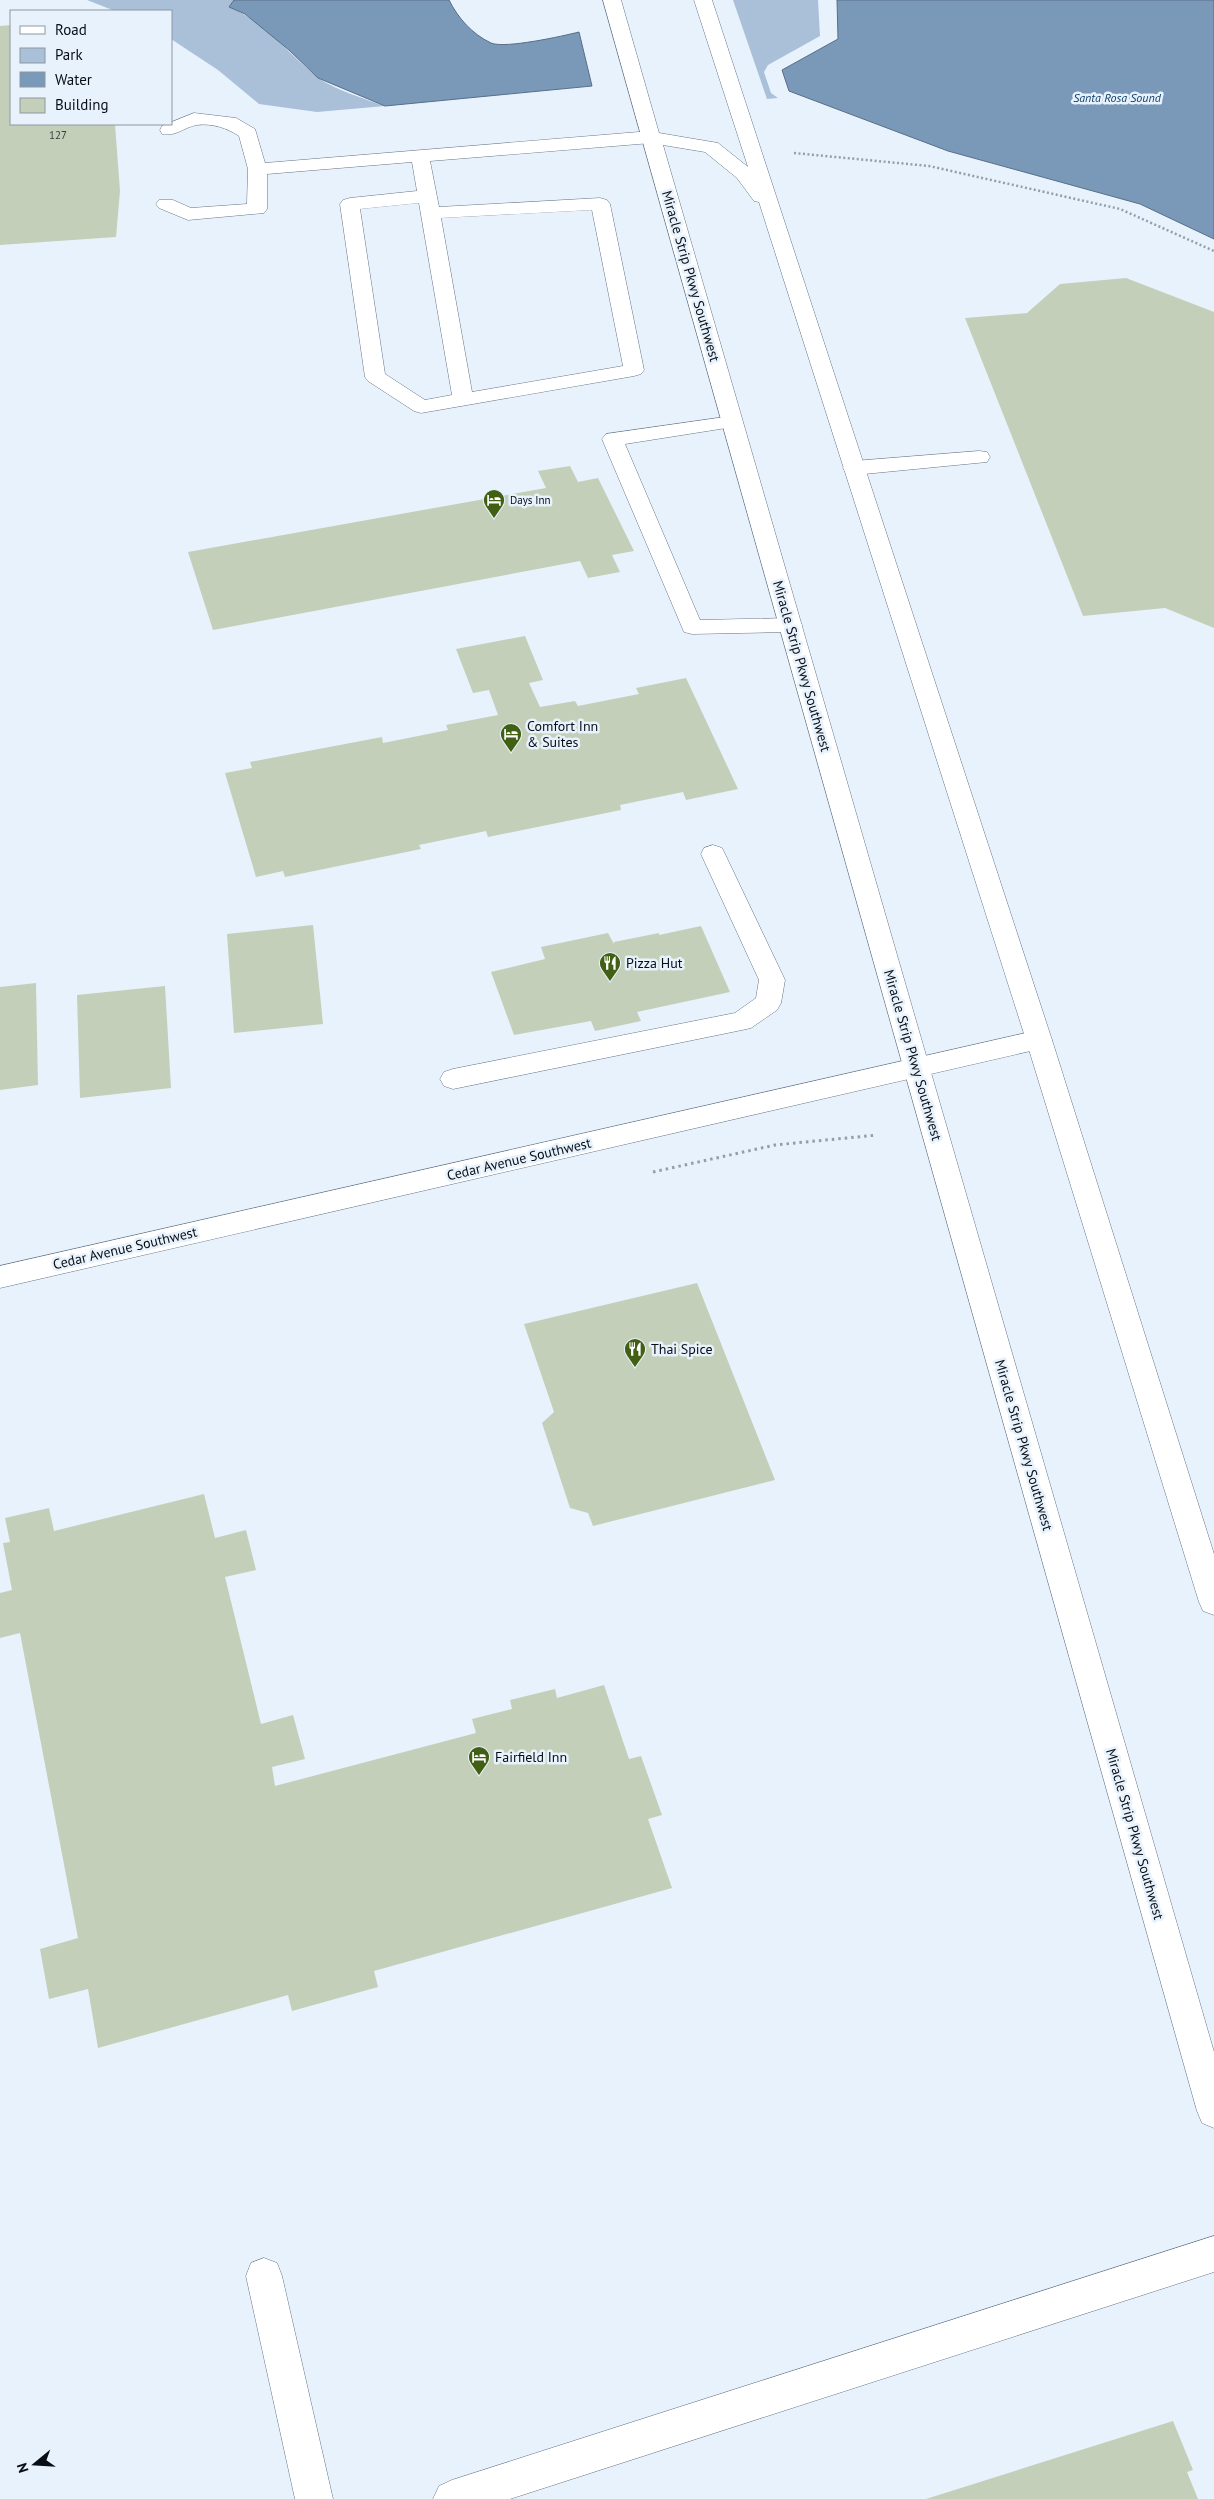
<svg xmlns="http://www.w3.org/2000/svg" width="1214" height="2499" font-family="'PT Sans',sans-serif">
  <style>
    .green { fill: #a9c0d8 }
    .water { fill: #7a98b8; stroke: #586f87 }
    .building { fill: #c4cfb9 }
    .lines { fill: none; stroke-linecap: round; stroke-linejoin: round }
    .service-casing { stroke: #667586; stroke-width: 1 }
    .minor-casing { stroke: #667586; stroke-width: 1 }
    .trunk-casing { stroke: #667586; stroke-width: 1 }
    .path-far1 { stroke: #959ea8; stroke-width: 2.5; stroke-dasharray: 2 2.5; stroke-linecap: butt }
    .path { stroke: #959ea8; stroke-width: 3; stroke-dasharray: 2.5 4; stroke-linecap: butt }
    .service { fill: #fff; fill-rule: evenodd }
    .minor { fill: #fff; fill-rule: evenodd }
    .trunk { fill: #fff; fill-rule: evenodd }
    .labels { text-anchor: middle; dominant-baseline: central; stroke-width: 5; stroke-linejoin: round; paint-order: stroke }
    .number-label { font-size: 11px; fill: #373e3d }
    .far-poi-label { font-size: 11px; fill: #080e14; stroke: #e7f2fd; text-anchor: start }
    .far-water-label { font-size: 12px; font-style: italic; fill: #13406b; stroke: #e7f2fd }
    .street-label { font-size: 14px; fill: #080e14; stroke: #e7f2fd }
    .poi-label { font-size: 14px; fill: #080e14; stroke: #e7f2fd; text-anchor: start }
  </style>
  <rect width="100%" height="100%" fill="#e7f2fd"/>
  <!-- green -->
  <path class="green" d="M87 0H234L229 7C265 22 288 53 317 77 331 88 367 100 385 106L317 112 259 104 218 70 171 39V11H115Z
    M733 0H818L820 36 768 65 764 72 771 93 778 98 767 99Z"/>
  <!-- water -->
  <path class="water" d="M234 0H449C458 18 472 34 491 43 505 49 563 36 579 32L592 86 385 106 318 78 289 50 245 14 229 7Z
    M837 0H1214V239L1140 204 948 151 789 91 782 70 838 39Z"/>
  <!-- building -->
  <path class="building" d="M11 25V124H115L120 191 116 237 0 245V26Z
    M1126 278 1214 312V628L1165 608 1083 616 965 318 1027 313 1060 284Z
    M570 466 578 482 598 478 634 551 612 555 620 572 588 578 580 561 213 630 188 552 546 488 538 471Z
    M525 636 543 680 529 683 540 707 575 701 578 706 639 694 636 688 686 678 738 789 686 800 683 792 620 805 621 810 488 837 486 831 419 845 421 849 285 877 283 871 256 877 225 773 252 768 250 762 382 737 383 743 448 730 446 725 498 715 489 690 473 693 456 649Z
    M313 925 323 1024 234 1033 227 934Z
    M701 926 730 992 637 1012 641 1021 595 1031 591 1021 514 1035 491 972 545 959 541 947 608 933 614 944V942L659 933V935Z
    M36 983 38 1085 0 1090V987Z
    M165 986 171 1088 80 1098 77 995Z
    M697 1283 775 1480 593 1526 588 1513 570 1508 542 1423 554 1412 524 1324Z
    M204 1494 215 1538 246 1530 256 1570 225 1577 261 1724 293 1715 305 1759 272 1767 275 1786 476 1733 472 1719 512 1709 510 1700 555 1689 557 1698 604 1685 629 1759 641 1756 662 1815 648 1819 672 1888 374 1971 378 1987 292 2011 288 1995 98 2048 88 1989 49 1999 40 1949 78 1938 20 1633 0 1638V1593L12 1590 3 1543 10 1542 5 1518 49 1508 54 1531Z
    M1173 2421 1193 2470 1187 2472 1198 2499H926Z"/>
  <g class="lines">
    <!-- service casing -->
    <g class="service-casing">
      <path id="service" d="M194 113 236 118 255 129 265 163 651 131 658 133 660 137 658 141 651 143 430 161 439 207 600 198 607 200 610 204 644 370 641 374 634 376 421 413 414 411 368 381 365 377 340 204 343 200 350 198 417 191 412 162 267 174V209L264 213 188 220 159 208 156 204 159 200H173L191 208 247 204 248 169 239 136C227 128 212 123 197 125 184 127 176 137 162 134L160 130 162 126ZM419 203 452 395 425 400 385 374 360 209ZM592 210 623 366 472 392 441 218Z
        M732 416 739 418 742 422 739 426 625 444 700 620 791 618 799 620 802 625 799 630 791 632 692 634 684 632 602 439 606 434Z
        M979 451 987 452 990 457 987 462 854 475 846 473 843 468 846 463 854 461Z
        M713 845 722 848 725 854 785 980 781 1003 777 1010 751 1028 742 1030 453 1089 444 1086 440 1079 444 1072 453 1069 735 1013 756 998 759 980 701 854 704 848Z
        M1214 2236V2272L510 2499H433L439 2486 452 2480Z
        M264 2258 277 2263 282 2276 333 2499H295L246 2276 251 2263Z"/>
    </g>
    <!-- minor casing -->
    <g class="minor-casing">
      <path id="minor" d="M1039 1030 1048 1033 1052 1040 1048 1047 0 1288V1266Z"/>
    </g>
    <!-- trunk casing -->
    <g class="trunk-casing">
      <path id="trunk" d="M603 0H621L659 133 718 143 748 167 694 0H712L1052 1040 1214 1554V1615L1203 1611 1199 1602 1026 1040 759 202 754 201 737 178 705 152 663 145 1214 2052V2128L1202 2123 1197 2111Z"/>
    </g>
    <!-- path-far1 -->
    <path class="path-far1" d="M794 153 929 166 1120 209 1214 251"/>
    <!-- path -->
    <path class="path" d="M653 1172 775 1145 877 1135"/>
    <!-- service -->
    <use href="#service" class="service"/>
    <!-- minor -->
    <use href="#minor" class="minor"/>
    <!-- trunk -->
    <use href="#trunk" class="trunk"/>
  </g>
  <!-- icons -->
  <defs>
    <g id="hotel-pin" transform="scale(1.125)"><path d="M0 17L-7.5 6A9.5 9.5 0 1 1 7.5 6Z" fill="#416014" stroke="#e7f2fd"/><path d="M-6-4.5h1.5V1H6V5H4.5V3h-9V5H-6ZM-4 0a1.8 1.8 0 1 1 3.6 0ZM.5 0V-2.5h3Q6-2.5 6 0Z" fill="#fff"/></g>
    <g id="restaurant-pin" transform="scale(1.125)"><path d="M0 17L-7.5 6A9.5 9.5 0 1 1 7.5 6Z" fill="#416014" stroke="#e7f2fd"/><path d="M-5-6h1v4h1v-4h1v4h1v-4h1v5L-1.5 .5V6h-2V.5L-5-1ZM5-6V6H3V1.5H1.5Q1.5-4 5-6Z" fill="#fff"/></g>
  </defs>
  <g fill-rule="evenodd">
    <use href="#hotel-pin" x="494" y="500"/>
    <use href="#hotel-pin" x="511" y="734"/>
    <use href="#restaurant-pin" x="610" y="963"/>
    <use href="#restaurant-pin" x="635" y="1349"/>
    <use href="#hotel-pin" x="479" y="1757"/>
  </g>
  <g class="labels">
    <!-- number labels -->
    <g class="number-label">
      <text x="58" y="135">127</text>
    </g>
    <!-- far-poi labels -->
    <g class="far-poi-label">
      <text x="510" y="500">Days Inn</text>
    </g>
    <!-- far-water labels -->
    <g class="far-water-label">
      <text x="1117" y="97">Santa Rosa Sound</text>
    </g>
    <!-- street labels -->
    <g class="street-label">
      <text transform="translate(691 276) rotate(74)">Miracle Strip Pkwy Southwest</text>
      <text transform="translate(802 666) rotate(74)">Miracle Strip Pkwy Southwest</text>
      <text transform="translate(913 1055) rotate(74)">Miracle Strip Pkwy Southwest</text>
      <text transform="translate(519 1159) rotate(-13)">Cedar Avenue Southwest</text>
      <text transform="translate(125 1248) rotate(-13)">Cedar Avenue Southwest</text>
      <text transform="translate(1024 1445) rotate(74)">Miracle Strip Pkwy Southwest</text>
      <text transform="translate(1135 1834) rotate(74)">Miracle Strip Pkwy Southwest</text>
    </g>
    <!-- poi labels -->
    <g class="poi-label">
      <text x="527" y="726">Comfort Inn<tspan x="527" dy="16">&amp; Suites</tspan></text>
      <text x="626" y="963">Pizza Hut</text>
      <text x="651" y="1349">Thai Spice</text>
      <text x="495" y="1757">Fairfield Inn</text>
    </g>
  </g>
  <!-- legend -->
  <rect x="10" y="10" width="162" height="115" fill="#e7f2fd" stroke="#8e97a0"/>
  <rect x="20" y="26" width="25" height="8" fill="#ffffff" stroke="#8e97a0"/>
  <text x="55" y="35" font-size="15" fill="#080e14">Road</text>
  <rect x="20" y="48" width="25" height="15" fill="#a9c0d8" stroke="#8e97a0"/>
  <text x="55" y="60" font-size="15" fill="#080e14">Park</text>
  <rect x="20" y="72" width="25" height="15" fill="#7a98b8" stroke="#8e97a0"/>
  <text x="55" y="85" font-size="15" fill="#080e14">Water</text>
  <rect x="20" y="98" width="25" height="15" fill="#c4cfb9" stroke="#8e97a0"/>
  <text x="55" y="110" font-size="15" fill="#080e14">Building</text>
  <!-- north arrow -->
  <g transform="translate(35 2464) rotate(252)" stroke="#e7f2fd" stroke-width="4" paint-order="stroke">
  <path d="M0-4L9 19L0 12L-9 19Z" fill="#080e14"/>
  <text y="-8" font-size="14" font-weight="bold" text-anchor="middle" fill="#080e14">N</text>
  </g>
</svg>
